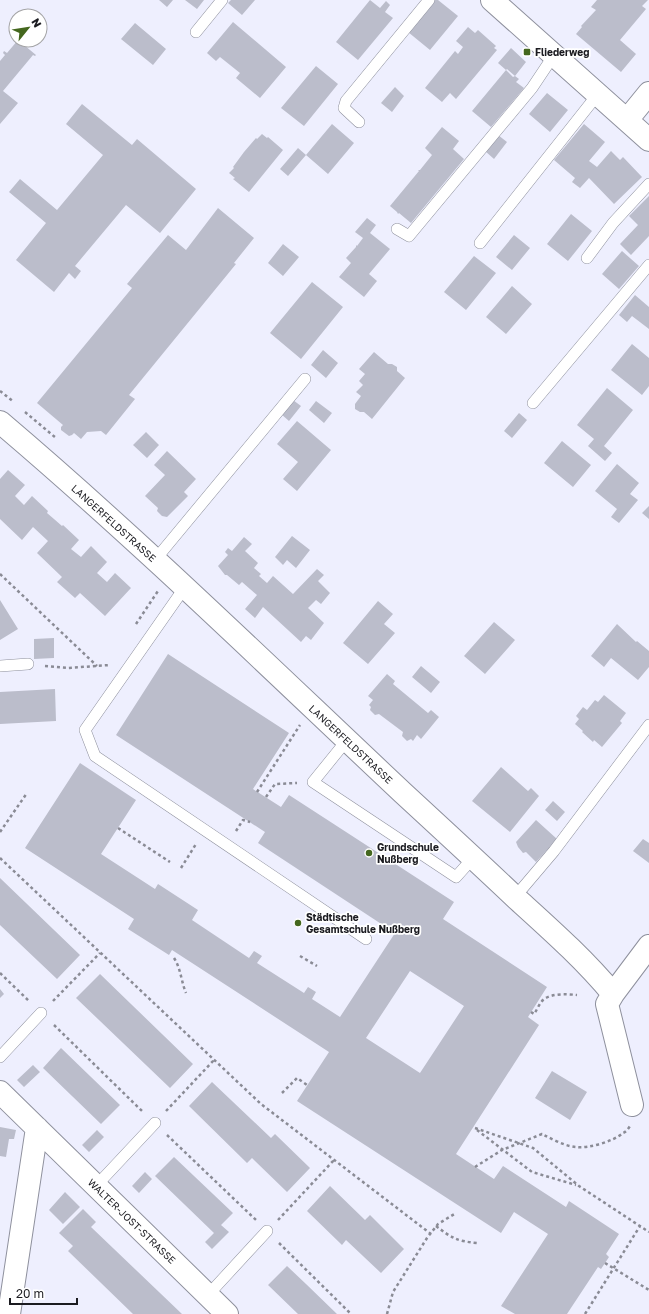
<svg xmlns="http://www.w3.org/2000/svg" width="649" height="1314" font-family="'Golos Text',sans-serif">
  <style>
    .building { fill: #bbbdcb; fill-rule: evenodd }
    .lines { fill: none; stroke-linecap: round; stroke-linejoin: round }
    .service-casing { stroke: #8e909d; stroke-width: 12 }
    .minor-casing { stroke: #8e909d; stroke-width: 24 }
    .path { stroke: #8a8b95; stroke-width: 2.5; stroke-dasharray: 3 3; stroke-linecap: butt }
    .service { stroke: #fff; stroke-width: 11 }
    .minor { stroke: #fff; stroke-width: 22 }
    .poi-dot { fill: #44671e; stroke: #fff; stroke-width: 1.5 }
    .labels { text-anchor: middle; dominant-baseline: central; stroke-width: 3.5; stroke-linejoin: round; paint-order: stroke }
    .poi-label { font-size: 10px; font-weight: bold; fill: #1b1b20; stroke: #fff; text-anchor: start }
    .street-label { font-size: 10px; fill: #1b1b20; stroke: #fff }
  </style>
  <rect width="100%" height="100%" fill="#eeeffe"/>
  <!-- building -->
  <path class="building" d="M159 0H173L167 7Z
    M185 0H204L197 9Z
    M231 0H255L242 15 228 3Z
    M370 0 380 8 386 1 390 5 385 12 393 18 358 60 336 42Z
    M433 0H438L458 16 430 50 408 32Z
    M597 0H648L642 6 646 9 620 40 636 54 621 72 576 34 582 27 581 26 596 10 591 7Z
    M233 22 286 67 260 98 236 78 240 73 220 57 216 61 207 53Z
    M135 23 166 49 153 65 121 39Z
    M468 27 475 33 478 30 496 46 494 48 497 50 456 99 450 93 442 102 425 88 455 51 458 54 463 47 456 41Z
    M18 40 36 55 35 56 33 55 3 91 18 103 0 124V61L5 55 3 53 4 51 7 53Z
    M511 48 526 62 515 76 507 69 506 70 498 63Z
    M316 66 338 84 304 126 281 108Z
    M506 70 513 77 515 76 519 79 516 82 524 88 491 127 472 111Z
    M395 87 404 96 392 112 381 103Z
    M547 93 568 110 550 132 529 114Z
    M82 104 132 145 137 139 196 189 160 233 126 205 75 266 81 271 75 279 69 273 54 292 16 260 46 223 9 192 20 179 57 210 103 155 66 124Z
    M332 124 354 143 328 174 306 155Z
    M584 124 605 142 589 161 597 167 611 151 620 160 623 157 642 177 614 204 589 178 580 188 572 182 575 178 554 160Z
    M442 127 459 141 453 149 464 159 411 223 399 213 398 214 397 212 390 206 419 171 418 170H420L432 155 425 148Z
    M262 134 267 138 268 137 283 150 249 192 233 179 235 178 229 173 234 168 233 167 244 152 256 138 257 139Z
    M498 135 507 142 494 159 485 151Z
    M298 148 306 155 288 176 280 169Z
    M649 196V236L631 255 620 244 638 225 629 216Z
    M218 208 254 238 234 263 236 264 129 395 135 399 106 435 101 431 87 432 81 439 74 433 72 435 69 436 61 430V427L63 425 37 403 132 288 127 284 168 235 186 250Z
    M571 214 592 231 568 261 547 244Z
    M367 218 376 225 370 233 390 249 369 274 377 281 364 297 339 277 351 263 346 258 356 247V245L357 246 363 238 355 232Z
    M514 235 530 248 512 270 496 257Z
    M283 244 299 257 283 276 268 263Z
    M622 251 639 266 619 289 602 274Z
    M474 256 496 273 466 310 444 292Z
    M312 282 343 307 301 359 270 333Z
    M512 286 532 304 506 334 486 317Z
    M635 295 649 307V329L632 316 627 322 619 315Z
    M632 344 649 358V386L642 395 611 370Z
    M323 350 338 363 326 378 311 365Z
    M374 352 388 364H392L397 367V371L405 378 372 419 364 412H360L355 409V404L361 396 356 392 363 385 359 381 365 374 359 369Z
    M607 388 633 410 604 446 612 453 605 461 588 446 594 439 577 425Z
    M293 400 301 406 289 421 281 414Z
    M316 401 332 413 324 423 309 410Z
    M519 413 527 420 512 438 504 431Z
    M297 421 331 450 297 491 283 479 298 462 277 444Z
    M146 432 159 445 147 458 133 445Z
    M562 441 591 465 573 487 544 463Z
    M167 451 196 479 184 492 188 496 167 517 162 516 157 511 158 508 145 496 165 475 154 465Z
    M617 464 639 483 630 494 638 500 619 523 611 517 617 509 595 491Z
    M8 470 25 485 15 496 24 505 32 496 48 511 47 513 54 519 62 526 63 525 79 540 71 549 81 557 91 546 107 562 97 573 107 582 115 573 131 588 105 616 80 593 75 598 57 582 62 577 37 553 48 541 33 527 22 540 0 519V479Z
    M649 506V519L642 513Z
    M292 536 310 550 296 568 287 560 283 565 275 557Z
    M244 537 252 544 245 551 258 563 254 568 261 574 259 576 267 583 273 576 293 594 317 569 324 575 318 581 330 593 321 604 316 600 308 608 324 623 311 640 306 636 301 642 263 607 255 618 245 609 257 595 242 582 239 585 227 575H225L218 566 228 555 225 552 228 548 232 551Z
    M0 600 18 629 0 640Z
    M378 601 393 614 384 624 395 633 368 664 343 643Z
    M494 622 515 640 485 674 464 656Z
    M617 624 636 642 637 641 649 651V667L638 680 611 658 604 667 591 656Z
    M54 638V658L34 659V639Z
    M168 654 289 733 253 789 281 807 289 795 454 902 443 919 547 987 528 1017 539 1025 456 1154 494 1179 503 1166 566 1207 569 1201 619 1234 606 1254 609 1257 601 1269 598 1267 567 1314H515L501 1306 548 1234 514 1212 501 1233 297 1101 329 1052 172 950 169 955 128 929 134 919 25 848 80 763 136 800 101 854 155 889 158 884 198 910 192 920 249 958 254 951 262 956 257 963 304 993 308 987 316 992 312 999 340 1017 395 933 258 843 265 832 116 735ZM410 971 464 1006 420 1073 366 1038Z
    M421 666 440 682 431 693 412 677Z
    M387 674 395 681 393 684 428 713 431 710 439 717 421 739 417 735 413 741 411 739 407 741 402 736 403 732 379 714 375 715 370 710 371 707 369 705 373 700 368 696Z
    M55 689 56 721 0 724V692Z
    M604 695 626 713 620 721 622 723 602 747 594 740 593 742 582 732 583 731 575 724 579 719 576 716 583 707 587 710 595 700 598 702Z
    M501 767 528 791 531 788 539 796 510 832 472 801Z
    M553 801 565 812 557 821 545 810Z
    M536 820 557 839 536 862 526 852 523 853 518 847 516 842Z
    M643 839 649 843V863L633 851Z
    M0 878 80 955 57 979 0 925Z
    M100 974 193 1064 170 1088 76 998Z
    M0 989 4 994 0 998Z
    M61 1048 120 1105 101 1124 43 1068Z
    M33 1065 40 1072 24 1087 17 1080Z
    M552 1071 587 1092 570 1120 535 1098Z
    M212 1082 271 1138 275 1134 310 1168 287 1192 252 1158 247 1163 189 1106Z
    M0 1127 16 1130 14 1139H9L6 1157 0 1156Z
    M97 1130 104 1137 89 1152 82 1145Z
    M174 1157 233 1213 221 1225 229 1232 212 1249 205 1242 214 1233 155 1176Z
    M145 1172 152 1179 139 1193 132 1186Z
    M330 1186 365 1220 370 1215 404 1249 381 1273 346 1240 342 1245 307 1211Z
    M65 1192 80 1207 63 1224 49 1210Z
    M83 1209 96 1222 91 1227 182 1314H133L68 1251 73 1246 59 1233Z
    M287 1266 306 1284 337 1314H298L268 1285Z"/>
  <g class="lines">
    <!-- service casing -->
    <g class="service-casing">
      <path id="service" d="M196 32 222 0
        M359 122 344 108 346 101 429 0
        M397 229 409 236 532 88 554 55
        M480 243 598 94
        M587 258 613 223 649 184
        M533 403 649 265
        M155 560 305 379
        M185 587 85 730 95 756 366 939
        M0 666 28 664
        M347 740 313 782 456 877 473 858
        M515 897 554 851 649 725
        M0 1057 41 1013
        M96 1186 155 1123
        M208 1295 267 1231"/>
    </g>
    <!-- minor casing -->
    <g class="minor-casing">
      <path id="minor" d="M492 0 649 140
        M627 120 649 93
        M0 422C139 540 270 668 403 793 441 828 479 863 517 899 550 929 584 959 613 994
        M0 1092 227 1314
        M632 1105 607 1004 613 994 649 946
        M9 1314 37 1128"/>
    </g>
    <!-- path -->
    <path class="path" d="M0 391 14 402
      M25 412 56 438
      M0 574 97 666
      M136 624 158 591
      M45 666 68 668 110 665
      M257 792 300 725
      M266 797 275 784 297 783
      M118 828 170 862
      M236 831 243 820 250 822
      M0 832 27 793
      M0 858 261 1104 431 1234
      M181 868 196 844
      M300 956 317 966
      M174 958C181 969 181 981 186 993
      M0 973 30 1002
      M53 1001 100 953
      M531 1012 534 1014C537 1010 539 1004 543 1000 551 993 567 994 577 995
      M54 1025 143 1112
      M282 1093 297 1078 307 1085
      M166 1111 214 1060
      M475 1128 533 1148 579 1186 649 1232
      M477 1130 532 1172 576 1185
      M167 1135 256 1220
      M475 1167 502 1150 542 1134C552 1139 564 1146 576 1147 588 1149 614 1141 623 1133 626 1132 628 1129 630 1126
      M278 1220 334 1160
      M436 1226C452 1238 456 1241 477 1243
      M279 1243 351 1314
      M605 1263 649 1290
      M387 1314 393 1292 427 1238 438 1224 456 1213
      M585 1314 640 1226"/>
    <!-- service -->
    <use href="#service" class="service"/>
    <!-- minor -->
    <use href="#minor" class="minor"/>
  </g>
  <!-- markers -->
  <g class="poi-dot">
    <rect x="523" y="48" width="8" height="8" rx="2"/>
    <circle cx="369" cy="853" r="4"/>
    <circle cx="298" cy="923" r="4"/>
  </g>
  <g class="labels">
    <!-- poi labels -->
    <g class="poi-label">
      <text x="535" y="52">Fliederweg</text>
      <text x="377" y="847">Grundschule<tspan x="377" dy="12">Nußberg</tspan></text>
      <text x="306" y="917">Städtische<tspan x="306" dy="12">Gesamtschule Nußberg</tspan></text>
    </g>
    <!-- street labels -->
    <g class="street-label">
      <text transform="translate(114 523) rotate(42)">LANGERFELDSTRASSE</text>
      <text transform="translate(351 744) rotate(43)">LANGERFELDSTRASSE</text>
      <text transform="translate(132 1221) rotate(44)">WALTER-JOST-STRASSE</text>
    </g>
  </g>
  <!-- north arrow -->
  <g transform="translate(28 28) rotate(60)"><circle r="19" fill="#ffffff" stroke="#a4a4a6"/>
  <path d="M0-3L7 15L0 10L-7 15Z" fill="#44671e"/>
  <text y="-6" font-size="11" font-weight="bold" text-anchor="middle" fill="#1b1b20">N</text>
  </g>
  <!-- scale -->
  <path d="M10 1298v6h67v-6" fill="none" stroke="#1b1b20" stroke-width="2"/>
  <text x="16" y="1298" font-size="12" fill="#1b1b20" stroke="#ffffff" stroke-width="3" paint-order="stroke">20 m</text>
</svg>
